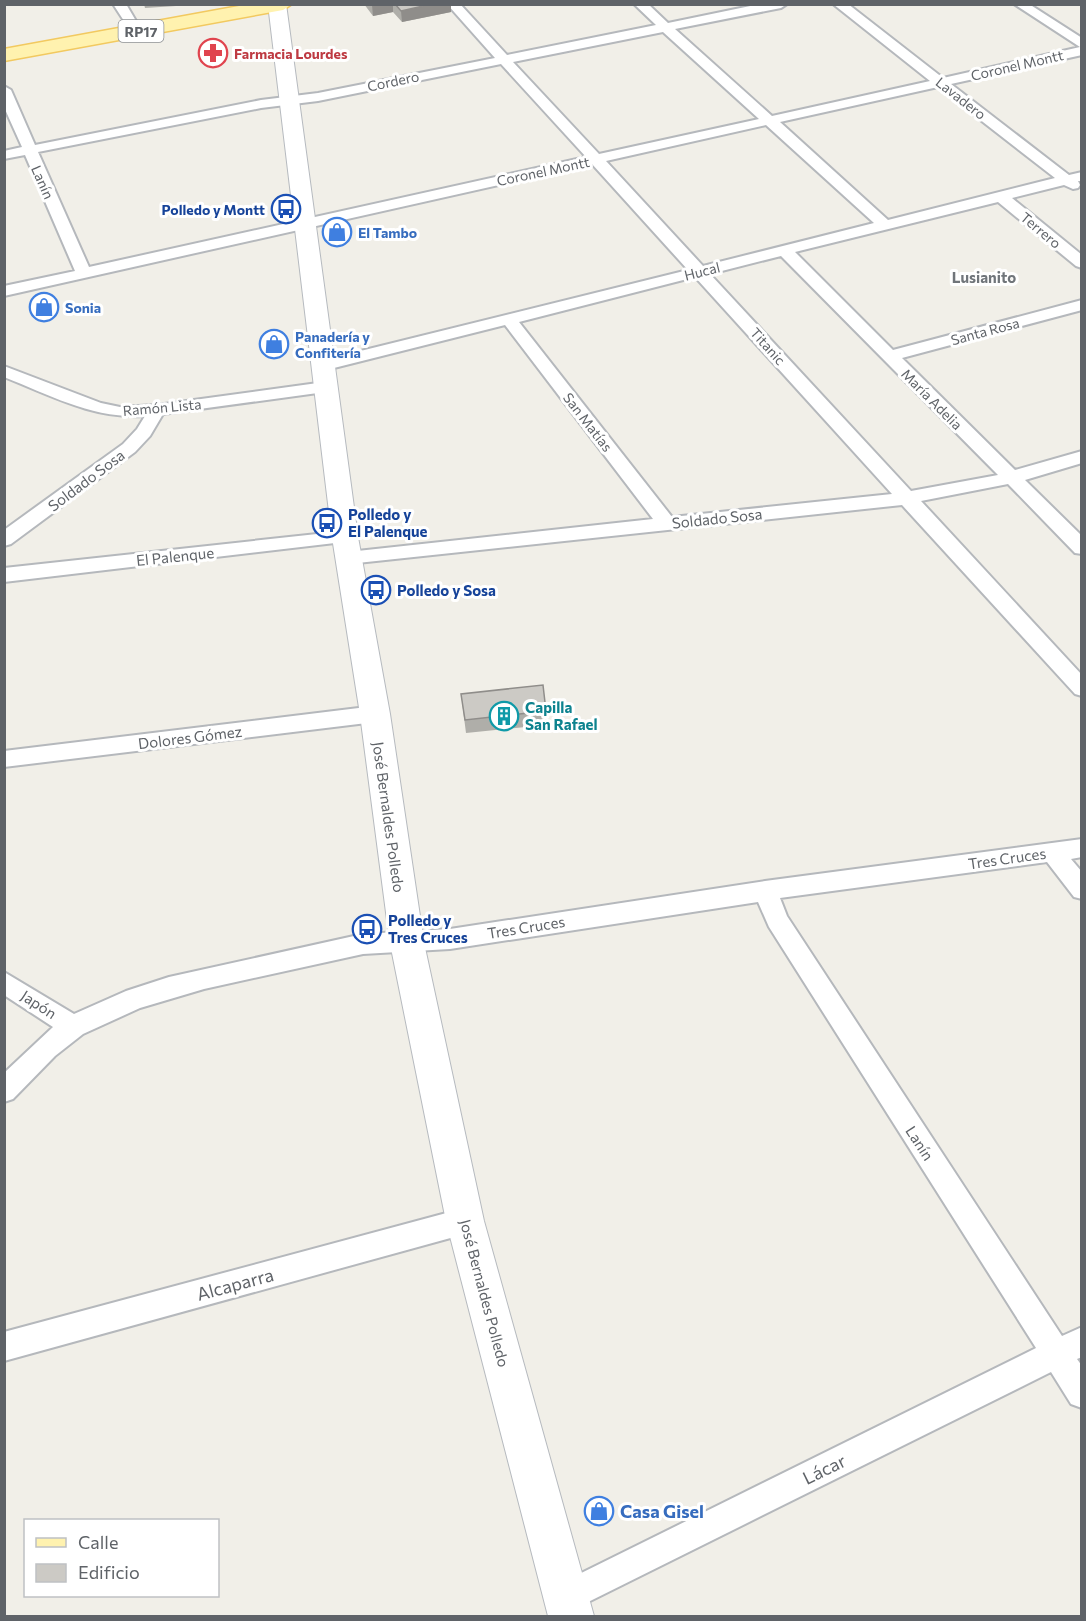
<svg xmlns="http://www.w3.org/2000/svg" width="1086" height="1621" font-family="Commissioner,sans-serif">
  <style>
    .lines { fill: none; stroke-linecap: round; stroke-linejoin: round }
    .minor-casing { stroke: #b5b8bc; stroke-width: 4 }
    .secondary-casing { stroke: #b6babf; stroke-width: 2 }
    .primary-casing { stroke: #f2c960; stroke-width: 3 }
    .minor { fill: #fff; fill-rule: evenodd }
    .secondary { fill: #fff; fill-rule: evenodd }
    .primary { fill: #fff2af; fill-rule: evenodd }
    .wall { fill: #afaea9 }
    .shaded-wall { fill: #8f8d8a }
    .building { fill: #cccac5; stroke: #8f8d8a; stroke-width: 1.5 }
    .labels { text-anchor: middle; dominant-baseline: central; stroke-width: 6; stroke-linejoin: round; paint-order: stroke }
    .shield { fill: #fff; stroke: #8f9295; stroke-width: 1.5 }
    .shield-label { font-size: 14px; font-weight: bold; fill: #5f6368 }
    .far-health-label { font-size: 14px; font-weight: bold; fill: #be3a42; stroke: #fff; text-anchor: start }
    .far-street-label { font-size: 14px; fill: #5f6368; stroke: #fff }
    .far-transit-label { font-size: 14px; font-weight: bold; fill: #164399; stroke: #fff; text-anchor: end }
    .far-shop-label { font-size: 14px; font-weight: bold; fill: #366cbe; stroke: #fff; text-anchor: start }
    .far-quarter-label { font-size: 15px; font-weight: bold; fill: #70757a; stroke: #fff }
    .street-label { font-size: 15px; fill: #5f6368; stroke: #fff }
    .transit-label { font-size: 15px; font-weight: bold; fill: #164399; stroke: #fff; text-anchor: start }
    .culture-label { font-size: 15px; font-weight: bold; fill: #0d838f; stroke: #fff; text-anchor: start }
    .near-street-label { font-size: 18px; fill: #5f6368; stroke: #fff }
    .near-shop-label { font-size: 18px; font-weight: bold; fill: #366cbe; stroke: #fff; text-anchor: start }
  </style>
  <rect width="100%" height="100%" fill="#f1efe8"/>
  <g class="lines">
    <!-- minor casing -->
    <g class="minor-casing">
      <path id="minor" d="M113 4H126L136 21 134 24H126Z
        M447 4H460L507 55 656 25 634 4H648L668 23 760 4H787L781 8 675 29 772 116 930 81 833 4H848L943 78 1080 47 1014 4H1029L1082 38V55L951 84 1069 175 1082 172V181H1078L1080 185 1078 188 1073 189 1064 185 1012 198 1082 255V268L1076 266 998 202 795 252 893 350 1082 300V310L902 358 1015 470 1082 451V463L1025 480 1082 536V554L1075 553 1008 484 921 501 1082 675V696L1075 694 902 505 348 564 341 563 338 558 341 553 348 552 653 519 505 325 322 371 316 370 314 366 316 362 688 270 592 164 4 296V286L75 271 25 155 4 159V151L22 147 4 107V86L11 90 35 145 261 100 318 93 495 58ZM663 32 759 119 599 154 513 62ZM501 64 586 157 89 267 38 152 261 108 318 101ZM938 87 1055 178 888 220 780 122ZM766 125 874 223 703 266 606 161ZM781 256 998 475 911 491 710 274ZM695 277 892 494 672 517 519 322Z
        M4 366 101 403 120 407 157 405 325 382 331 383 334 387 331 391 325 392 163 414 150 436 135 452 11 544 4 546V530L123 444 137 429 145 416C93 419 52 396 4 377Z
        M345 531 352 533 355 537 352 541 4 582V568Z
        M375 706 383 708 386 714 383 720 375 722 4 767V751Z
        M1082 839V857L1071 859 1082 872V899L1074 897 1047 862 780 898 787 916 1062 1336 1082 1327V1357L1077 1359 1082 1366V1408L1071 1404 1051 1372 566 1613 555 1608 550 1597 555 1586 1036 1348 769 927 758 902 450 949 363 954 204 989 140 1008 83 1034 55 1056 13 1099 4 1102V1073L53 1027 4 995V972L74 1014 126 991 169 977 363 934 450 929 765 881Z
        M465 1208 475 1212 479 1221 475 1230 465 1234 4 1361V1332Z"/>
    </g>
    <!-- secondary casing -->
    <g class="secondary-casing">
      <path id="secondary" d="M268 4H286L358 537 390 714 424 943 484 1221 594 1616H548L446 1221 390 943 360 714 332 537Z"/>
    </g>
    <!-- primary casing -->
    <g class="primary-casing">
      <path id="primary" d="M250 4H292L283 10 4 61V49Z"/>
    </g>
    <!-- minor -->
    <use href="#minor" class="minor"/>
    <!-- secondary -->
    <use href="#secondary" class="secondary"/>
    <!-- primary -->
    <use href="#primary" class="primary"/>
  </g>
  <!-- wall -->
  <path class="wall" d="M144 4H176V6L145 8Z
    M364 4H451V12L402 22 393 12 373 16Z
    M461 694 546 711V725L466 733Z"/>
  <!-- shaded-wall -->
  <path class="shaded-wall" d="M376 4H393V12L373 16 372 5Z
    M432 4H451V12L402 22 401 11Z"/>
  <!-- building -->
  <path class="building" d="M395 4H432L401 11Z
    M543 685 546 711 465 720 461 694Z"/>
  <!-- icons -->
  <defs>
    <g id="pharmacy-ring" transform="scale(1.5)"><circle r="9.5" fill="#fff" stroke="#e0444e" stroke-width="1.5"/><path d="M-2-6h4v4h4v4h-4v4h-4v-4h-4v-4h4Z" fill="#e0444e"/></g>
    <g id="bus-ring" transform="scale(1.5)"><circle r="9.5" fill="#fff" stroke="#1a4fb4" stroke-width="1.5"/><path d="M-5-6H5V4H4V6H2V4H-2V6H-4V4H-5ZM-3.5-4V0h7V-4ZM-3.5 1.2v1.5H-2V1.2ZM2 1.2v1.5H3.5V1.2Z" fill="#1a4fb4"/></g>
    <g id="shop-ring" transform="scale(1.5)"><circle r="9.5" fill="#fff" stroke="#3f7fe0" stroke-width="1.5"/><path d="M-5-2.5h2.3a2.7 3.5 0 0 1 5.4 0H5L5.5 6h-11ZM-1.5-2.5h3a1.5 2.3 0 0 0-3 0Z" fill="#3f7fe0"/></g>
    <g id="building-ring" transform="scale(1.5)"><circle r="9.5" fill="#fff" stroke="#0f9aa8" stroke-width="1.5"/><path d="M-4-6H4V6H1V3H-1V6H-4ZM-2.5-4.3h1.7v1.8h-1.7ZM.8-4.3h1.7v1.8H.8ZM-2.5-1h1.7V.8h-1.7ZM.8-1h1.7V.8H.8Z" fill="#0f9aa8"/></g>
  </defs>
  <g fill-rule="evenodd">
    <use href="#pharmacy-ring" x="213" y="53"/>
    <use href="#bus-ring" x="286" y="209"/>
    <use href="#shop-ring" x="337" y="232"/>
    <use href="#shop-ring" x="44" y="307"/>
    <use href="#shop-ring" x="274" y="344"/>
    <use href="#bus-ring" x="327" y="523"/>
    <use href="#bus-ring" x="376" y="590"/>
    <use href="#building-ring" x="504" y="716"/>
    <use href="#bus-ring" x="367" y="929"/>
    <use href="#shop-ring" x="599" y="1511"/>
  </g>
  <g class="labels">
    <!-- shield labels -->
    <rect class="shield" x="118.5" y="20" width="45" height="22" rx="4.5"/>
    <g class="shield-label">
      <text x="141" y="31">RP17</text>
    </g>
    <!-- far-health labels -->
    <g class="far-health-label">
      <text x="234" y="53">Farmacia Lourdes</text>
    </g>
    <!-- far-street labels -->
    <g class="far-street-label">
      <text transform="translate(1017 65) rotate(-13)">Coronel Montt</text>
      <text transform="translate(393 81) rotate(-12)">Cordero</text>
      <text transform="translate(961 98) rotate(38)">Lavadero</text>
      <text transform="translate(543 171) rotate(-12)">Coronel Montt</text>
      <text transform="translate(43 182) rotate(66)">Lanín</text>
      <text transform="translate(1041 230) rotate(40)">Terrero</text>
      <text transform="translate(702 271) rotate(-14)">Hucal</text>
      <text transform="translate(985 331) rotate(-15)">Santa Rosa</text>
      <text transform="translate(768 346) rotate(48)">Titanic</text>
      <text transform="translate(932 399) rotate(45)">María Adelia</text>
      <text transform="translate(162 407) rotate(-5)">Ramón Lista</text>
      <text transform="translate(588 422) rotate(52)">San Matías</text>
    </g>
    <!-- far-transit labels -->
    <g class="far-transit-label">
      <text x="265" y="209">Polledo y Montt</text>
    </g>
    <!-- far-shop labels -->
    <g class="far-shop-label">
      <text x="358" y="232">El Tambo</text>
      <text x="65" y="307">Sonia</text>
      <text x="295" y="336">Panadería y<tspan x="295" dy="16">Confitería</tspan></text>
    </g>
    <!-- far-quarter labels -->
    <g class="far-quarter-label">
      <text x="984" y="277">Lusianito</text>
    </g>
    <!-- street labels -->
    <g class="street-label">
      <text transform="translate(86 480) rotate(-37)">Soldado Sosa</text>
      <text transform="translate(717 518) rotate(-6)">Soldado Sosa</text>
      <text transform="translate(175 556) rotate(-6)">El Palenque</text>
      <text transform="translate(190 737) rotate(-7)">Dolores Gómez</text>
      <text transform="translate(389 817) rotate(82)">José Bernaldes Polledo</text>
      <text transform="translate(1007 858) rotate(-8)">Tres Cruces</text>
      <text transform="translate(526 927) rotate(-9)">Tres Cruces</text>
      <text transform="translate(39 1004) rotate(33)">Japón</text>
      <text transform="translate(920 1143) rotate(57)">Lanín</text>
      <text transform="translate(485 1293) rotate(75)">José Bernaldes Polledo</text>
    </g>
    <!-- transit labels -->
    <g class="transit-label">
      <text x="348" y="514">Polledo y<tspan x="348" dy="17">El Palenque</tspan></text>
      <text x="397" y="590">Polledo y Sosa</text>
      <text x="388" y="920">Polledo y<tspan x="388" dy="17">Tres Cruces</tspan></text>
    </g>
    <!-- culture labels -->
    <g class="culture-label">
      <text x="525" y="707">Capilla<tspan x="525" dy="17">San Rafael</tspan></text>
    </g>
    <!-- near-street labels -->
    <g class="near-street-label">
      <text transform="translate(235 1284) rotate(-15)">Alcaparra</text>
      <text transform="translate(824 1469) rotate(-26)">Lácar</text>
    </g>
    <!-- near-shop labels -->
    <g class="near-shop-label">
      <text x="620" y="1511">Casa Gisel</text>
    </g>
  </g>
  <!-- border -->
  <rect width="1086" height="1621" fill="none" stroke="#5f6368" stroke-width="12"/>
  <!-- legend -->
  <rect x="24" y="1519" width="195" height="78" fill="#ffffff" stroke="#bfc1c3" stroke-width="1.5"/>
  <rect x="36" y="1538" width="30" height="9" fill="#fff2af" stroke="#bfc1c3" stroke-width="1.5"/>
  <text x="78" y="1549" font-size="18" fill="#5f6368">Calle</text>
  <rect x="36" y="1564" width="30" height="18" fill="#cccac5" stroke="#bfc1c3" stroke-width="1.5"/>
  <text x="78" y="1579" font-size="18" fill="#5f6368">Edificio</text>
</svg>
